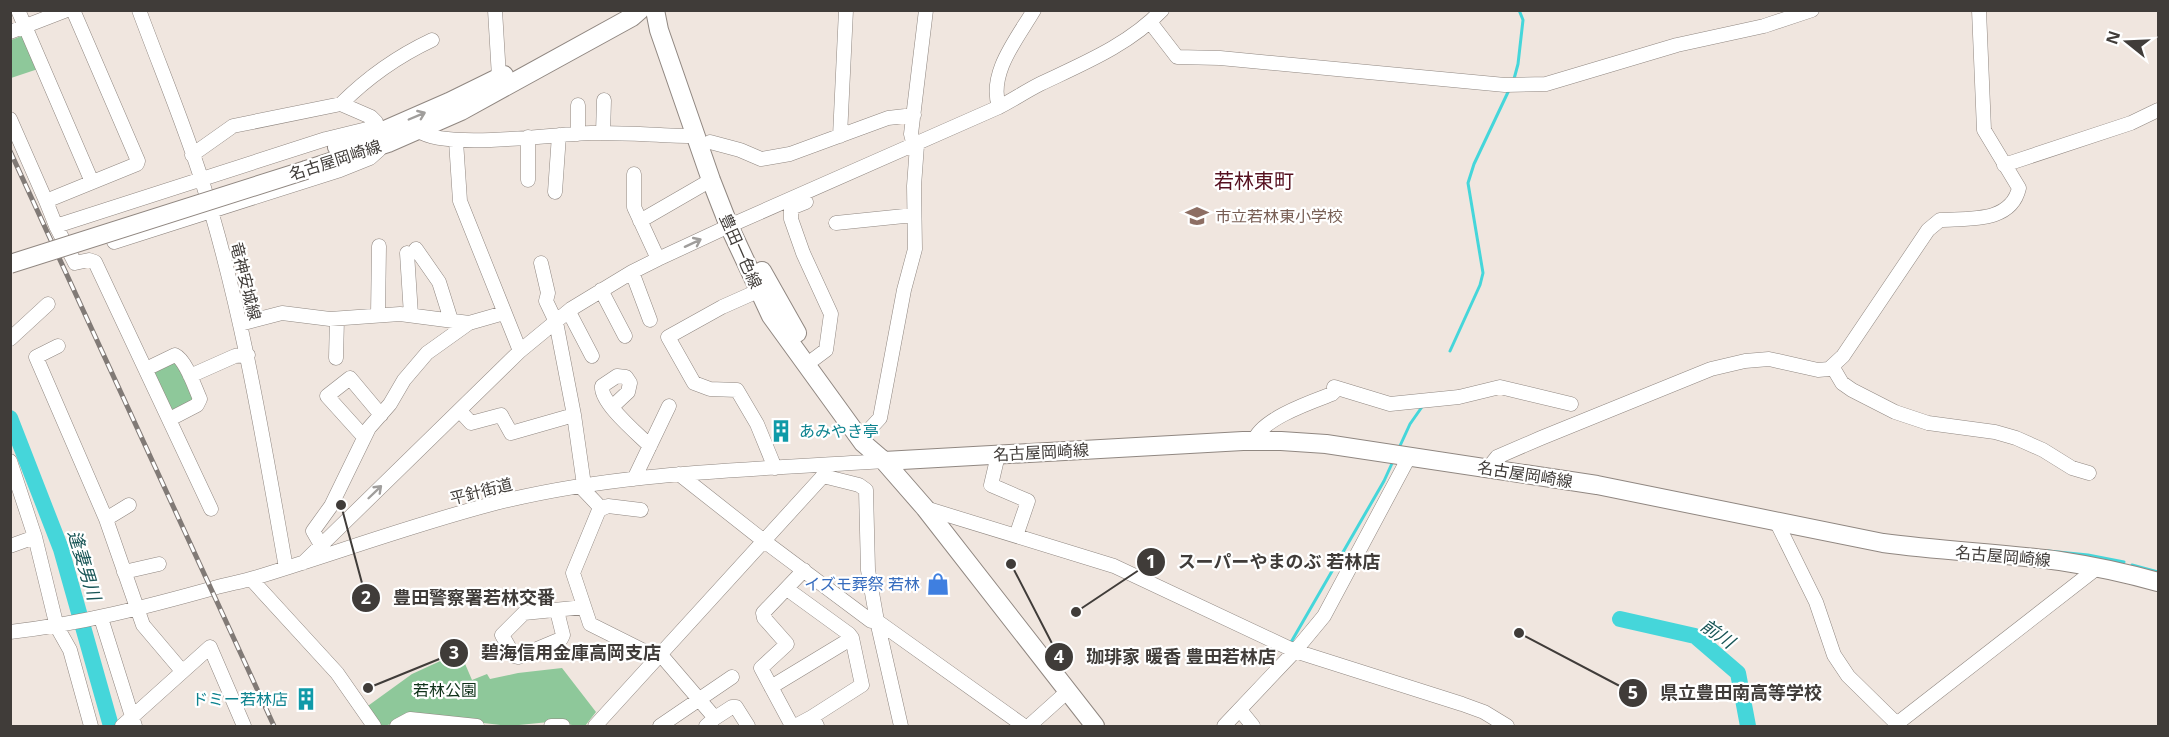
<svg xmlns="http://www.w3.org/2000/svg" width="2169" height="737" font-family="'Noto Sans','Noto Sans JP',sans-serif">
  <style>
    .green { fill: #8ec89a }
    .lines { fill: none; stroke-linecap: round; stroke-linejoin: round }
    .stream { stroke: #45d6da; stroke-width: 3 }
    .river { stroke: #45d6da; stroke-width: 16 }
    .minor-casing { stroke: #908781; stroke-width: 15 }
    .major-casing { stroke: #908781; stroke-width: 20 }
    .minor { stroke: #fff; stroke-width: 14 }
    .major { stroke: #fff; stroke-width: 18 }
    .rail-casing { stroke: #817a76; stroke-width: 5 }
    .rail { stroke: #fff; stroke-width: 3; stroke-dasharray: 9; stroke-linecap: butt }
    .major-bridge-casing { stroke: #908781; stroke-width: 20; stroke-linecap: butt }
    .major-bridge { stroke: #fff; stroke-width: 18 }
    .oneway { stroke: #a09e9c }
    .labels { text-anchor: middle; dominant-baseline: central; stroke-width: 4.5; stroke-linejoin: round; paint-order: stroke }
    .street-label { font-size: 16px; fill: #403c39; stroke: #fff }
    .education-label { font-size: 16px; fill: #785e54; stroke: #fff; text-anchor: start }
    .culture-label { font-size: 16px; fill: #0d838f; stroke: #fff; text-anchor: start }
    .shop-label { font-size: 16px; fill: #366cbe; stroke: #fff; text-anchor: end }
    .park-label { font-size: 16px; fill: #0f3219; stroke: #fff }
    .water-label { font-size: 18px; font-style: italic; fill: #185556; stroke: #fff }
    .quarter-label { font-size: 20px; fill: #55101f; stroke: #fff }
    .leader { fill: none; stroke: #403c39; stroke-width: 2 }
    .callout-dot { fill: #403c39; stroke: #fff; stroke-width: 2 }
    .mark-label { font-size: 18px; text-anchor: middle; font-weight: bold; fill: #fff }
    .callout-label { font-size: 18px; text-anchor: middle; font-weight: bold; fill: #403c39; stroke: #fff; stroke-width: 4.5; stroke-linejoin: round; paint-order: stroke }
  </style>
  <rect width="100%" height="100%" fill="#f0e6df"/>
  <!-- green -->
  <path class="green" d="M24 35 38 69 11 78V40Z
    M173 361 177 363 193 397 191 403 172 410H170L153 372Z
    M460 652 472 680 487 674 490 679 518 673 562 668 596 712 585 726H575L559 721 509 726 416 715C403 715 394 726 381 726L365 708 412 674Z"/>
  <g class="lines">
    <!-- stream -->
    <path class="stream" d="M1514 79 1518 64 1523 20 1519 10
      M1450 351 1480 285 1483 273 1468 183 1474 164 1509 90
      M1399 448 1410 424 1424 404
      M2048 551 2088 555 2124 562
      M2132 565 2158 572
      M1290 644 1384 481 1394 459"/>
    <!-- river -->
    <path class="river" d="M10 418 61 549 111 726
      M1620 619 1695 636 1738 673 1748 726"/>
    <!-- minor casing -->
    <g class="minor-casing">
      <path id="minor" d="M18 10 92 182
        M139 10C160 67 184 124 202 181 242 308 263 438 286 568
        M495 10 499 77
        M1150 22 1177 57 1220 58 1505 85 1546 84 1677 45 1764 26 1812 10
        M10 32 67 10
        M341 104C368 77 398 56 432 40
        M578 105V134
        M999 107C988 73 1017 39 1034 10
        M10 119 46 201 137 164 138 161 73 10
        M419 131C446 150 553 134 591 133 626 132 661 136 696 136
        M603 133 604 100
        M840 136 846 10
        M528 137V180
        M456 141 460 201 520 351
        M710 142 740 150 761 159 790 154 888 118 914 115
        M914 146 911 134 926 10
        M192 155 233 126 341 104 371 117 376 122 377 127
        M2004 165 2131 123 2158 110
        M634 174V207L658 259
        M555 192 559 135
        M46 201 56 226 75 263 89 260 95 262 211 509
        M806 202 791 208V219L803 253 831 314 826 350 814 359
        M640 221 711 180
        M836 223 914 215
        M56 226 326 139 371 128
        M114 242 340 170 370 158 379 150
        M416 249 439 282 451 320
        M407 253 411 315
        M541 263 548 293 546 301 556 322 574 415 584 485
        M632 272 650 320
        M601 290 625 336
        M758 291 722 307 668 337 694 383 710 389 737 390 757 424 775 468
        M569 312 592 356
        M378 315 379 246
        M240 324 282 313 330 319 400 314 469 323
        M10 339 48 304
        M58 346 36 357 106 519 143 625 182 671
        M336 358 337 319
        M1832 366 1842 383 1852 390 1895 412 1928 423 1995 432 2016 438 2043 450 2072 468 2089 473
        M146 369 175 355C186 360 195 388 200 399L197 405 170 419
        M190 376 235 356 248 355
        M612 407 628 392 630 383 626 377 617 376 602 386C600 403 638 434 650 446
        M460 411 471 423 501 415 511 433 574 415
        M868 431 880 418 904 290 915 249 914 186 917 145
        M364 437 327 396 350 378 381 415
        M1254 441C1261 419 1311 402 1332 394L1335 391 1334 387 1390 404 1459 397 1500 387 1571 404
        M998 455 991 485 1028 501 1016 536
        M10 461 35 537 57 627 70 650 91 726
        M1489 467 1497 457 1541 438 1711 369 1745 361 1769 359 1818 370 1829 369 1843 356 1928 230 1940 220C1969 218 2011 223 2019 188L1984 130 1979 10
        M679 474 764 541 871 621H877L1024 726
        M823 476 859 485 866 490 868 570 877 621 901 726
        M634 479 669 406
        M580 486 599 506V510L573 573 590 624 658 658
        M925 508 1114 566 1295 651 1462 704 1484 712 1507 726
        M599 510 608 506 641 510
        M106 519 129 505
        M1776 521 1816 602 1834 655 1848 676 1897 724
        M321 545 313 531 331 506 369 428 390 404 404 380 427 353 469 323 504 313
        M10 546 35 537
        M303 563 520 351 571 309 632 272 658 259 729 226 999 107C1013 100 1026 91 1040 84 1082 64 1129 45 1162 10
        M804 570 763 613 764 618 787 644 761 668 791 724 797 725 812 717 817 726
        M124 572 159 564
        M251 579 337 673 374 726
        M787 589 849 634 852 638 862 685 812 717
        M557 611 563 635 561 639 518 657 514 656 502 635 524 613 584 607
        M101 618 135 726
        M10 632C80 624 146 607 214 588 227 584 241 582 254 578 333 554 412 525 492 504 620 471 753 470 884 461
        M661 655 715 718 706 726
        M771 687 852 638
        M1240 710 1253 726
        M715 718 732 707H736L748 726
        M122 726 210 647 244 726
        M397 726 410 719 477 726
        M551 726H563
        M595 726 823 476 827 465
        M660 726 732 677
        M1029 726 1068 691
        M1224 726 1295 651 1324 616 1409 457
        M1894 726 2097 568"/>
    </g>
    <!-- major casing -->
    <g class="major-casing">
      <path id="major" d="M655 10 659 30 711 180 729 226 771 316 863 443 884 461 925 508 1095 726
        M337 147 385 130 449 102 504 75
        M306 170 388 143 461 111 632 17 640 10
        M762 271 797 333
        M884 461 1243 441H1281L1326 444 1597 485 1883 543C1942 551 2001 553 2060 561 2093 566 2126 573 2158 582"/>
    </g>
    <!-- minor -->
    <use href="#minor" class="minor"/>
    <!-- major -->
    <use href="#major" class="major"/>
    <!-- rail casing -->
    <g class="rail-casing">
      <path id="rail" d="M10 151 274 726"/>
    </g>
    <!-- rail -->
    <use href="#rail" class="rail"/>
    <!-- major-bridge casing -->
    <g class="major-bridge-casing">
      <path id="major-bridge" d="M10 264 306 170"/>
    </g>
    <!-- major-bridge -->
    <use href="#major-bridge" class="major-bridge"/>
  </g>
  <!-- one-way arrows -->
  <defs><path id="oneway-shaft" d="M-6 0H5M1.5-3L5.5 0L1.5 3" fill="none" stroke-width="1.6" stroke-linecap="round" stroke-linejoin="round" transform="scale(1.5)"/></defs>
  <g class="oneway">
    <use href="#oneway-shaft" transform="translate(417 116) rotate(-23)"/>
    <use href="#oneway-shaft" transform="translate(693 243) rotate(-25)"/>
    <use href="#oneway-shaft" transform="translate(375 492) rotate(-44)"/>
  </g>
  <!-- icons -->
  <defs>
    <g id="school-bare" transform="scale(1.8)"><path d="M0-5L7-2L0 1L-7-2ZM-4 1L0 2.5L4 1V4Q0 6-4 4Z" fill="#8d6e63" stroke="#fff" stroke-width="2.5" paint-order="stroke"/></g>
    <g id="building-bare" transform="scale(1.8)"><path d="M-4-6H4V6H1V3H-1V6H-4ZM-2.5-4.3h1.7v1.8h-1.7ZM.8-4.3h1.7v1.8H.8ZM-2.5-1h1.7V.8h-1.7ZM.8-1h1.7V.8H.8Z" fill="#0f9aa8" stroke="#fff" stroke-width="2.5" paint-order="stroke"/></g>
    <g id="shop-bare" transform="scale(1.8)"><path d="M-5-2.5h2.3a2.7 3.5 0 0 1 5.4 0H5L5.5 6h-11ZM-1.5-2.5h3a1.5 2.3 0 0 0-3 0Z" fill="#3f7fe0" stroke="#fff" stroke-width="2.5" paint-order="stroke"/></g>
  </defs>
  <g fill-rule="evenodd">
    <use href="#school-bare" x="1197" y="216"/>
    <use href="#building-bare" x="781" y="431"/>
    <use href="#shop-bare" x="938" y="584"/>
    <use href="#building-bare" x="306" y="699"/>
  </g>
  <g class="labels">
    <!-- street labels -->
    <g class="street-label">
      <text transform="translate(335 160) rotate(-18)">名古屋岡崎線</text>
      <text transform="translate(741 251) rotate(66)">豊田一色線</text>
      <text transform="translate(246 281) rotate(76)">竜神安城線</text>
      <text transform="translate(1041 452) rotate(-3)">名古屋岡崎線</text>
      <text transform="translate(1525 474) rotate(9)">名古屋岡崎線</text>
      <text transform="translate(481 491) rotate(-14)">平針街道</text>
      <text transform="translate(2003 556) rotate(5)">名古屋岡崎線</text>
    </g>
    <!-- education labels -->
    <g class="education-label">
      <text x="1215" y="216">市立若林東小学校</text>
    </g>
    <!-- culture labels -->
    <g class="culture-label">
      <text x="799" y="431">あみやき亭</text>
      <text x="288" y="699" text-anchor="end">ドミー若林店</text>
    </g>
    <!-- shop labels -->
    <g class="shop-label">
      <text x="920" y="584">イズモ葬祭 若林</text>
    </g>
    <!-- park labels -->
    <g class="park-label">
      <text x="445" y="690">若林公園</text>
    </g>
    <!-- water labels -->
    <g class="water-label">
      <text transform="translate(85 565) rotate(73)">逢妻男川</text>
      <text transform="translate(1718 633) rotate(35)">前川</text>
    </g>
    <!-- quarter labels -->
    <g class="quarter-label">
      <text x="1254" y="180">若林東町</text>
    </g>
  </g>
  <!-- callouts -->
  <path class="leader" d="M1076 612L1151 562M341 505L366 598M368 688L454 653M1011 564L1059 657M1519 633L1633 693"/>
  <g class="callout-dot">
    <circle cx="1076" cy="612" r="6"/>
    <circle cx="341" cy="505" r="6"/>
    <circle cx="368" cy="688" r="6"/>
    <circle cx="1011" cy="564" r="6"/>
    <circle cx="1519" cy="633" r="6"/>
    <circle cx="1151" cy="562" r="15"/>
    <circle cx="366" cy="598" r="15"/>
    <circle cx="454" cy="653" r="15"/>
    <circle cx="1059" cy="657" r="15"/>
    <circle cx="1633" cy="693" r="15"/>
  </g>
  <g class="mark-label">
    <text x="1151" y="568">1</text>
    <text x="366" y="604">2</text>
    <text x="454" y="659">3</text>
    <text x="1059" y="663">4</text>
    <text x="1633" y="699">5</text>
  </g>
  <g class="callout-label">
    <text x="1279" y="568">スーパーやまのぶ 若林店</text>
    <text x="474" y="604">豊田警察署若林交番</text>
    <text x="571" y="659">碧海信用金庫高岡支店</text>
    <text x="1181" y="663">珈琲家 暖香 豊田若林店</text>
    <text x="1741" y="699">県立豊田南高等学校</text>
  </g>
  <!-- border -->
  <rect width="2169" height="737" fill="none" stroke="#403c39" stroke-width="24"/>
  <!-- north arrow -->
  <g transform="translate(2127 42) rotate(288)" stroke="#ffffff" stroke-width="4.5" paint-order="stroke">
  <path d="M0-4.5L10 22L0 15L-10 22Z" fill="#403c39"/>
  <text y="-9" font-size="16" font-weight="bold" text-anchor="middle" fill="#403c39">N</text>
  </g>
</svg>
